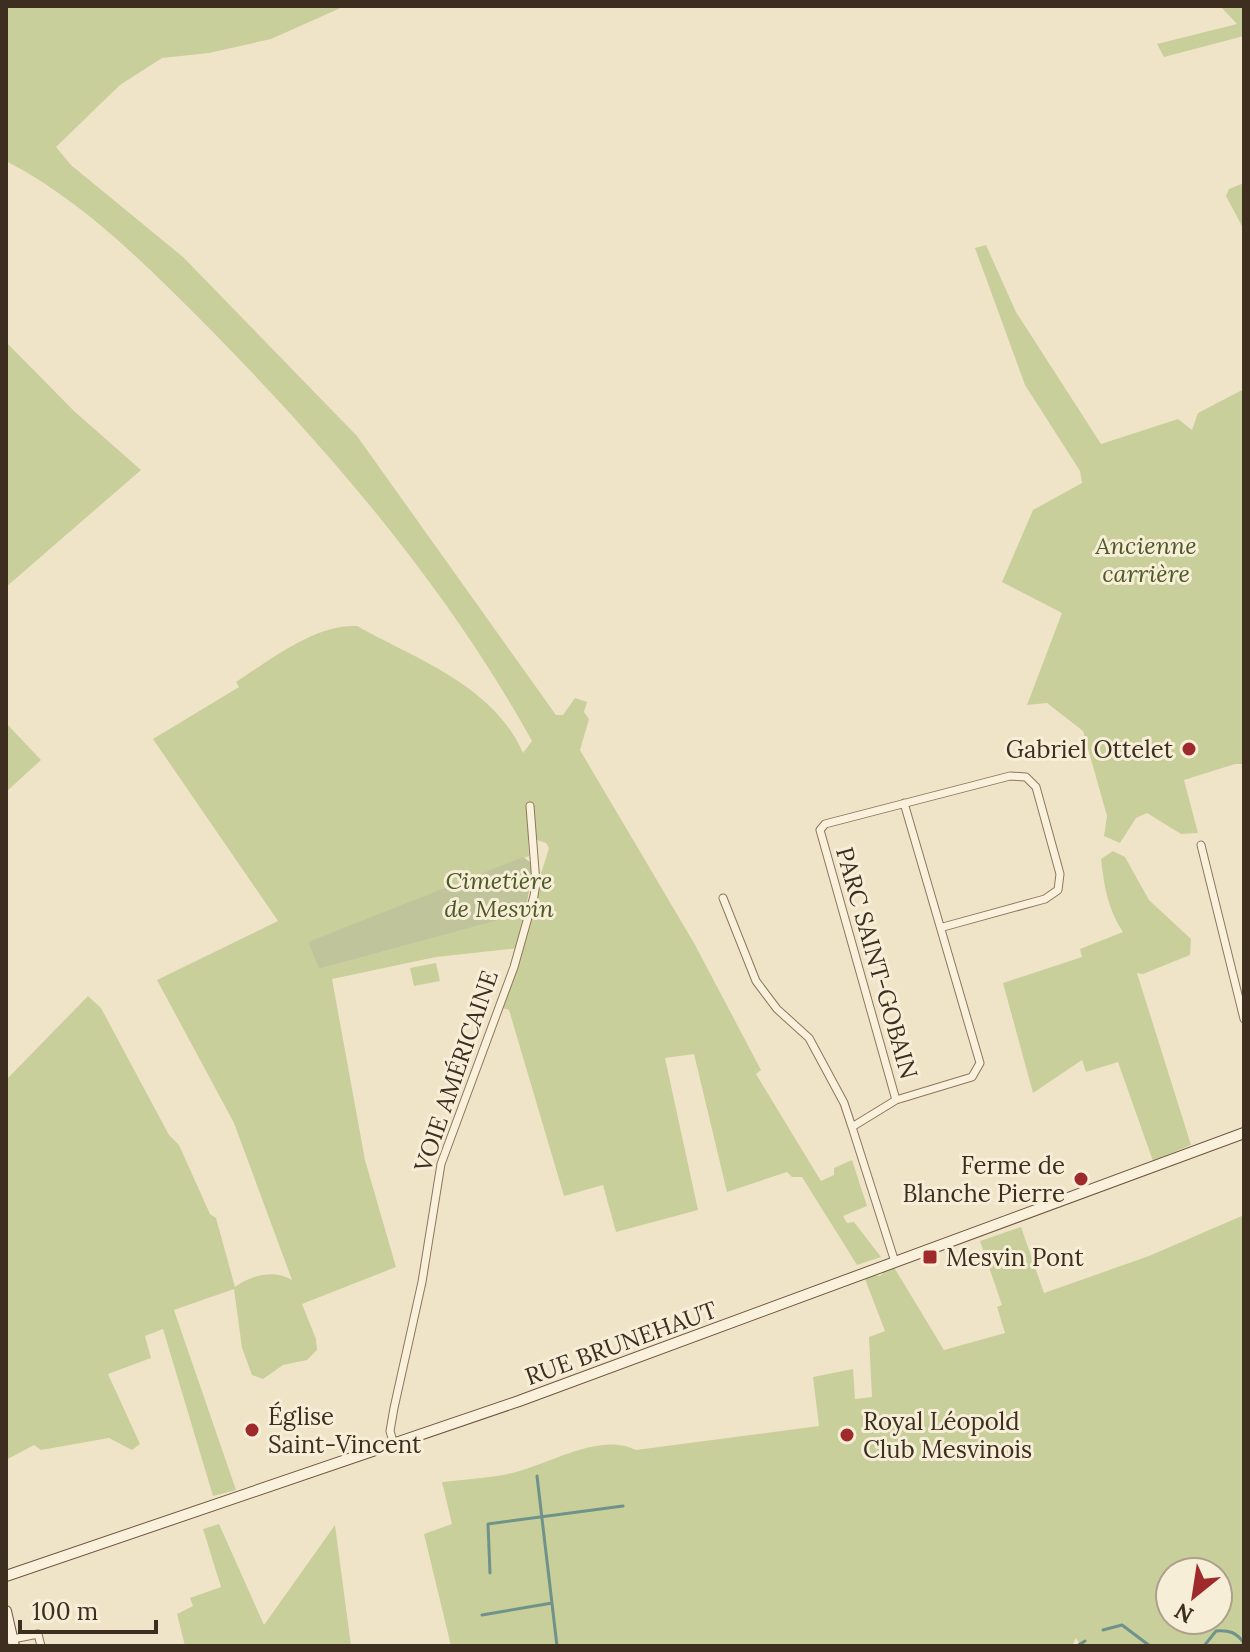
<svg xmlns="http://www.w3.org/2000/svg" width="1250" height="1652" font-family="Lora,serif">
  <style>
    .green { fill: #c9cf9b; fill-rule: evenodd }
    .cemetery { fill: #bfc49a }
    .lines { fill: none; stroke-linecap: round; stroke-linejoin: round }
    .stream { stroke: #6f938a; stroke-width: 3 }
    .street-casing { stroke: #8d765c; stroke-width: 9 }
    .secondary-casing { stroke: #6f573f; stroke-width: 12 }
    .street { stroke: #faf1dc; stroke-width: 7 }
    .secondary { stroke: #faf1dc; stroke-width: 10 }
    .poi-dot { fill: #9e2a2b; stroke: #f7eed8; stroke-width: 3 }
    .labels { text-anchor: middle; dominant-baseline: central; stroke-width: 6; stroke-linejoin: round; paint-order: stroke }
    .park-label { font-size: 24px; font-style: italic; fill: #4d5a26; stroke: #f7eed8 }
    .poi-label { font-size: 24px; fill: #3d2e20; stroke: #f7eed8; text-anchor: start }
    .street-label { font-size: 24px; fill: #3d2e20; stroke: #f7eed8 }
  </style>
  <rect width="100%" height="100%" fill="#f0e4c8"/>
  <!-- green -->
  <path class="green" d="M6 6H345L271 39 209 53 162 58 120 85 56 147 71 165 183 257 357 436 556 715H563L575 698 587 702 584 712 589 719 580 750 694 943 761 1070 756 1074 821 1181 834 1175V1168L852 1160 867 1206 843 1216 847 1223 854 1222 881 1257 857 1265 802 1177H792L787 1172 727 1192 694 1054 665 1058 698 1210 616 1232 603 1185 564 1196 509 1010 499 1007 519 948 436 957 332 979 365 1160 396 1267 302 1304 316 1339 317 1350 307 1360 283 1365 263 1379 252 1375 242 1348 234 1289 174 1310 236 1490 213 1496 163 1329 145 1336 151 1358 108 1374 140 1444 132 1450 109 1438 41 1450 34 1445 6 1460V1080L88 996 101 1008 169 1135 179 1145 210 1214 216 1218 235 1287C251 1275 275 1269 292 1280L234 1123 157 980 278 921 153 739 239 687 236 682C270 660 315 624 357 626 418 660 494 686 523 753L532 741C446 586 331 452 207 326 147 266 82 200 6 161ZM528 837 546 843 549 848 527 918 524 913 319 969 309 942 529 856Z
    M1220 6H1244V36L1164 57 1157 44 1237 24Z
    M1244 183V230L1226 196 1229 189Z
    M986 245 1016 312 1101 444 1178 419 1192 430 1198 413 1244 389V764H1235L1184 780 1198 833 1181 834 1147 813 1136 818 1120 843 1104 836 1107 816 1083 731 1047 703 1027 705 1062 613 1002 582 1033 510 1082 483 1080 471 1025 385 975 248Z
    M6 342 74 411 141 470 6 587Z
    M6 723 41 760 6 792Z
    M1113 851 1125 857 1149 900 1191 939 1190 955 1143 974 1137 973 1191 1145 1153 1161 1118 1062 1086 1072 1082 1060 1033 1093 1003 983 1082 957 1080 949 1123 932C1108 910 1104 886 1101 859Z
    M436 963 440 981 414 986 410 968Z
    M1244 1215V1646H1081L1076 1638 1072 1646H451L424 1534 452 1524 442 1482C466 1479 492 1478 516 1472 551 1463 601 1432 636 1450L819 1426 813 1377 853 1369 855 1399 872 1397 869 1337 885 1331 863 1274 880 1276 892 1264 944 1350 1005 1333 997 1307 1002 1305 980 1241 1021 1227 1044 1293 1149 1256ZM1170 1572H1218V1620H1170Z
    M219 1524 264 1625 335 1525 351 1646H185L177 1614 193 1606 190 1598 221 1587 203 1529Z"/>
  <!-- cemetery -->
  <path class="cemetery" d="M523 857 530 862 532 874 525 913 319 969 308 942Z"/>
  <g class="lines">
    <!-- stream -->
    <path class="stream" d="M537 1476 557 1646
      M490 1573 488 1524 623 1506
      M482 1615 552 1603
      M1103 1630 1122 1625 1150 1646
      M1077 1646 1085 1641
      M1204 1646 1216 1631C1229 1630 1236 1632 1244 1643"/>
    <!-- street casing -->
    <g class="street-casing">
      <path id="street" d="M1201 845 1244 1019
        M723 898 756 981 777 1009 809 1038 844 1103 852 1127
        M896 1100 820 830 825 824 1010 776 1026 777 1036 787 1060 874 1058 890 1045 899 943 927
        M895 1262 852 1127 896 1100 972 1077 980 1063 904 803
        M394 1445 390 1431 394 1408 422 1282 441 1164 514 967 534 896 536 883 530 806
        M13 1639 38 1634 41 1646"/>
    </g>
    <!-- secondary casing -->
    <g class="secondary-casing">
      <path id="secondary" d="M6 1576 519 1401 1244 1133
        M6 1611 14 1646"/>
    </g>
    <!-- street -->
    <use href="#street" class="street"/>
    <!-- secondary -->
    <use href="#secondary" class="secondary"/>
  </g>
  <!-- markers -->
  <g class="poi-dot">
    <circle cx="1189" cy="749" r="8"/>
    <circle cx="1081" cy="1179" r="8"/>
    <rect x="922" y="1249" width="16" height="16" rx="4"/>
    <circle cx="252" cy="1430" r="8"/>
    <circle cx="847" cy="1435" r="8"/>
  </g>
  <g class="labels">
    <!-- park labels -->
    <g class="park-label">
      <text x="1146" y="545">Ancienne<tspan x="1146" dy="28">carrière</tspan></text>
      <text x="499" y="880">Cimetière<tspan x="499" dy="28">de Mesvin</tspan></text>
    </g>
    <!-- poi labels -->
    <g class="poi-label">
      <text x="1173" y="749" text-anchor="end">Gabriel Ottelet</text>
      <text x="1065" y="1165" text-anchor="end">Ferme de<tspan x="1065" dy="28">Blanche Pierre</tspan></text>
      <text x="946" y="1257">Mesvin Pont</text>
      <text x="268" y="1416">Église<tspan x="268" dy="28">Saint-Vincent</tspan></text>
      <text x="863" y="1421">Royal Léopold<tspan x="863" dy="28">Club Mesvinois</tspan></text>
    </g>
    <!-- street labels -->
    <g class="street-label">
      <text transform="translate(877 963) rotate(74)">PARC SAINT-GOBAIN</text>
      <text transform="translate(456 1071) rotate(-71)">VOIE AMÉRICAINE</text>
      <text transform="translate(621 1343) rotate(-20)">RUE BRUNEHAUT</text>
    </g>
  </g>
  <!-- border -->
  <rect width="1250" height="1652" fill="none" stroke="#3d2e20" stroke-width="16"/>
  <!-- north arrow -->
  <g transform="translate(1194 1596) rotate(210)"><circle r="38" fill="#f7eed8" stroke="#ada18e" stroke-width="2"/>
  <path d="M0-6L14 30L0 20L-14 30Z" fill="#9e2a2b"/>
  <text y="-12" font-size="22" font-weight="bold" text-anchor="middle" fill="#3d2e20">N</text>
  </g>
  <!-- scale -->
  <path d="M20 1620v12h136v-12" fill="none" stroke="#3d2e20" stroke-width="4"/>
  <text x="32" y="1620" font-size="24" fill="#3d2e20" stroke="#f7eed8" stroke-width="6" paint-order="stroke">100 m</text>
</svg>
